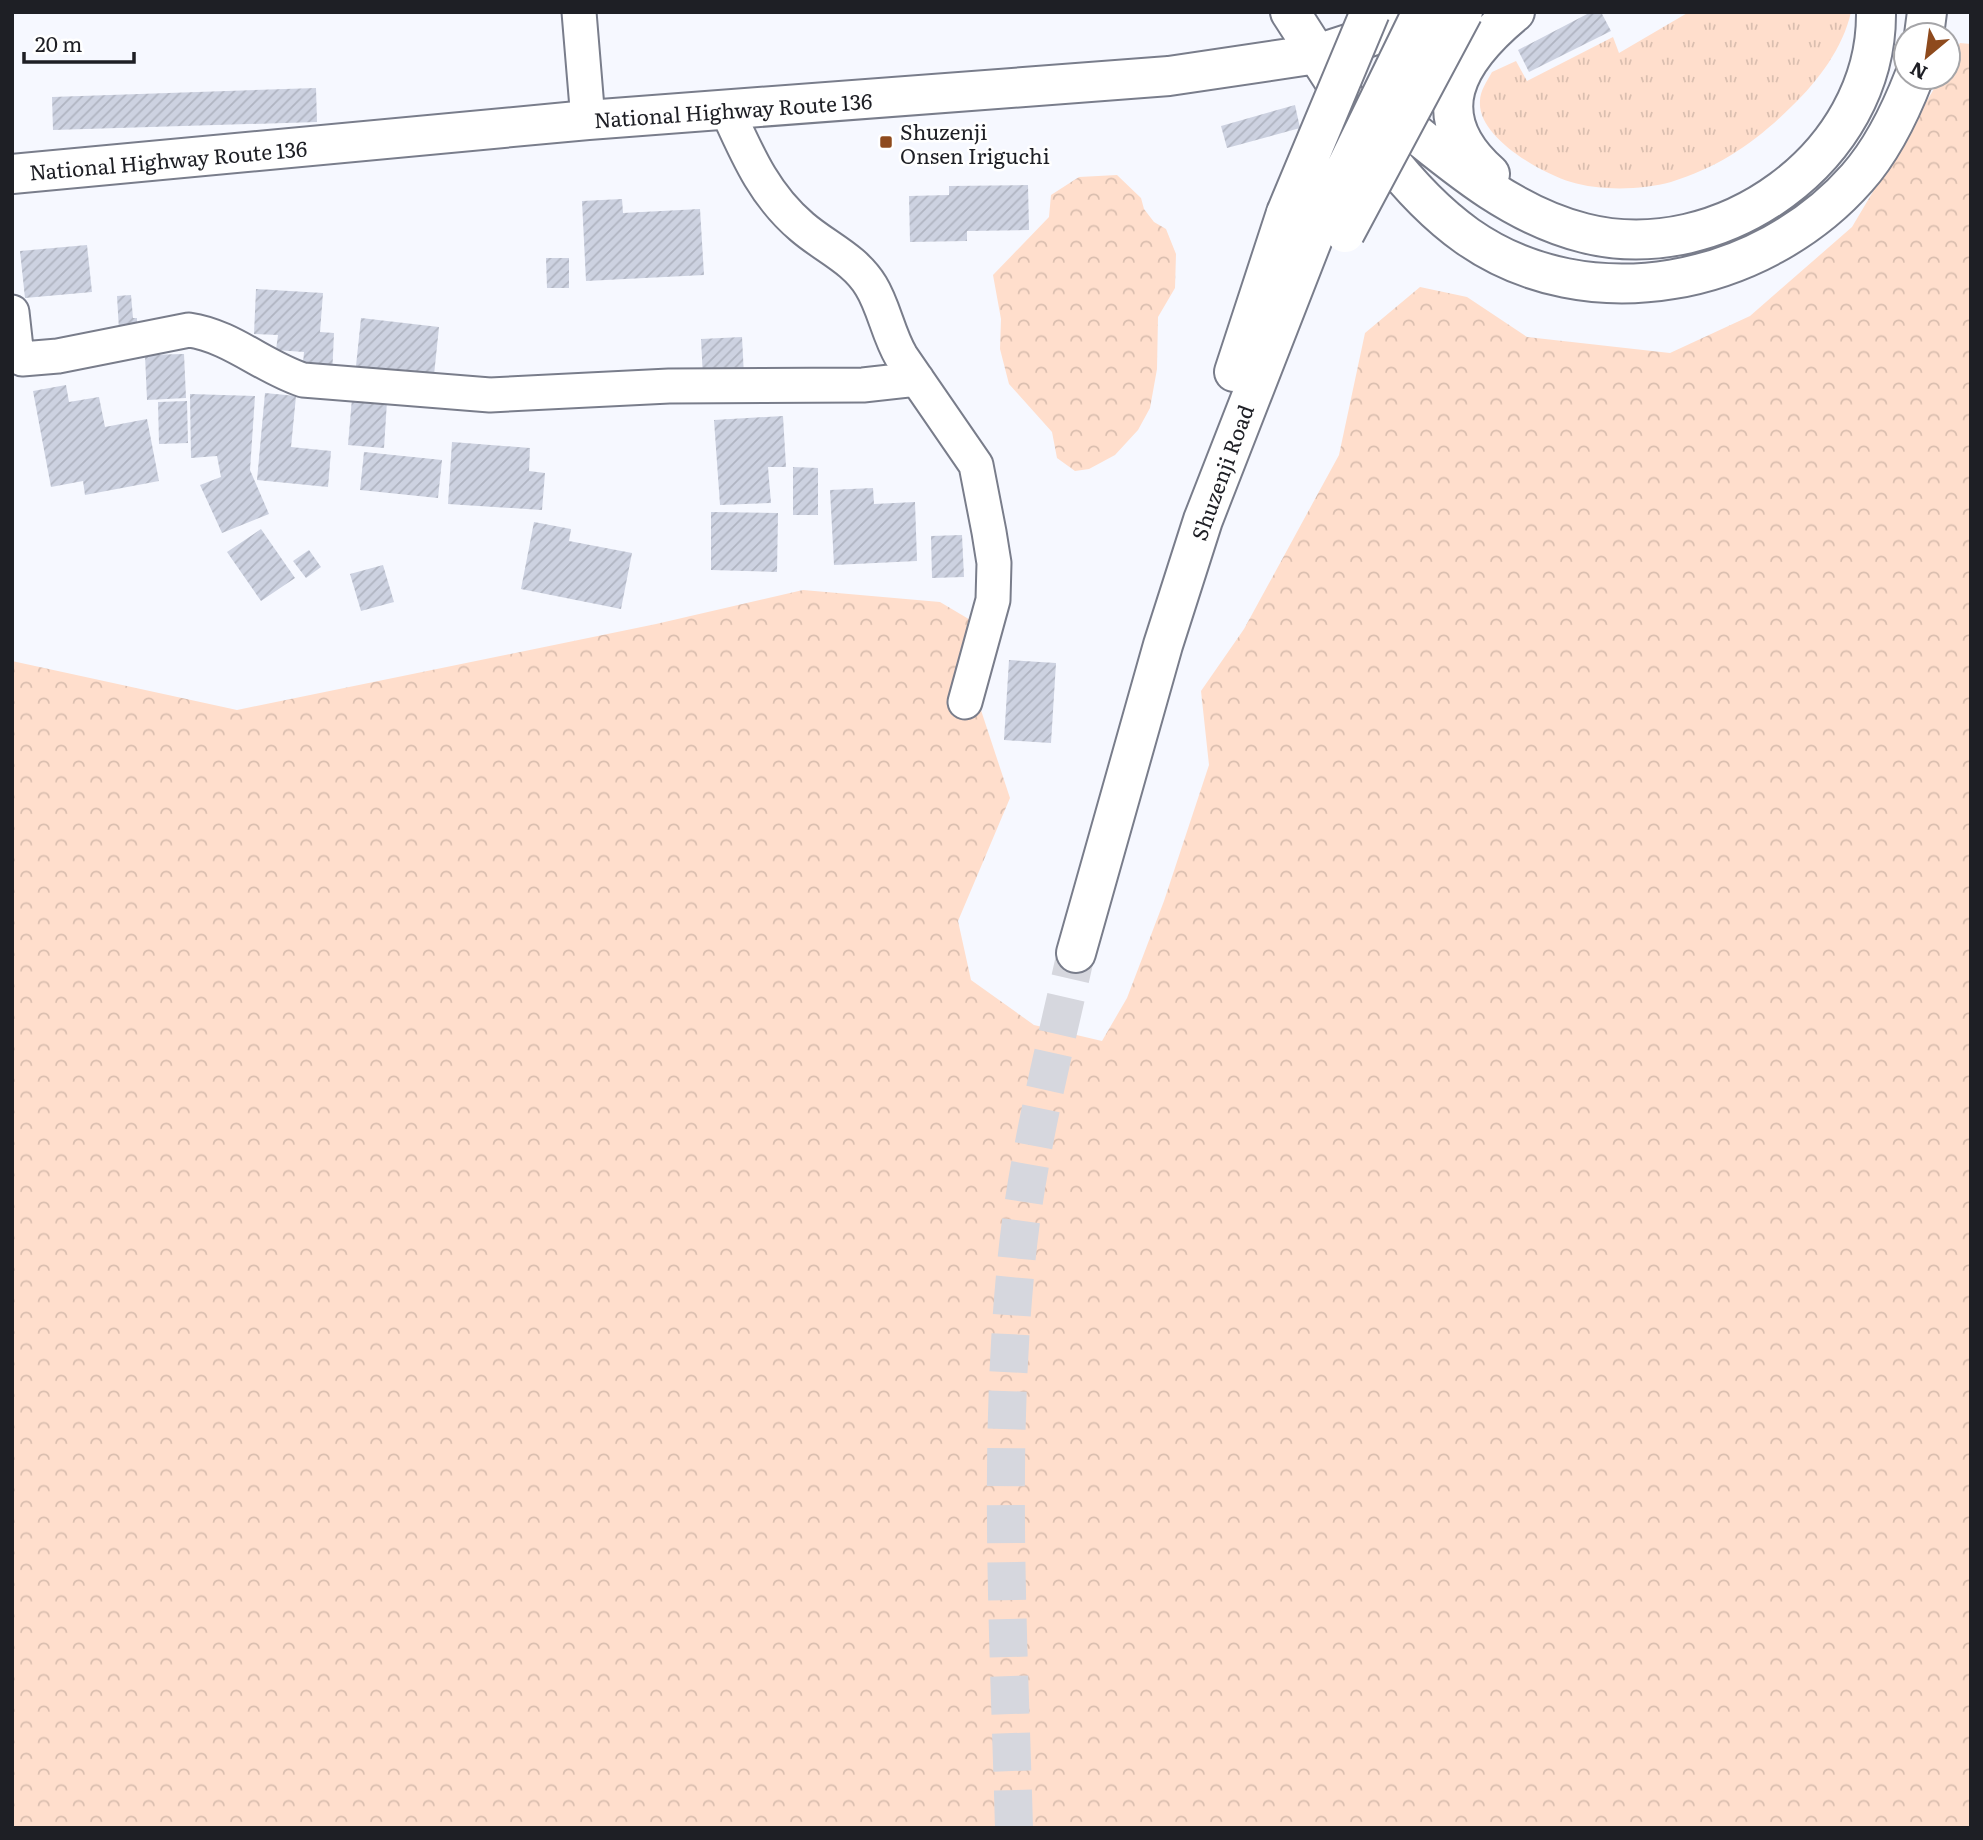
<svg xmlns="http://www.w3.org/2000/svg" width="1983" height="1840" font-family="Literata,serif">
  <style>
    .grass { fill: url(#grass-tufts) }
    .forest { fill: url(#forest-crowns) }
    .building { fill: url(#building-hatch) }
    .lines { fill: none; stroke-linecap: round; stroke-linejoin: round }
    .highway-tunnel { stroke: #d6d7de; stroke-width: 38; stroke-dasharray: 38 19; stroke-linecap: butt }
    .street-casing { stroke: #797d8b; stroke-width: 37 }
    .highway-casing { stroke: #797d8b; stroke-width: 42 }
    .street { stroke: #fff; stroke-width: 33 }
    .highway { stroke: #fff; stroke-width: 38 }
    .highway-bridge-casing { stroke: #797d8b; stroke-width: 42; stroke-linecap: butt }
    .highway-bridge { stroke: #fff; stroke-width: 38 }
    .poi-dot { fill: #8e4a1d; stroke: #fff; stroke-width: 2.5 }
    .labels { text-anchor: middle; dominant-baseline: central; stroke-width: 5; stroke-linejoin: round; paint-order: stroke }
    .street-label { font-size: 21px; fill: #1e1f25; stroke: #fff }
    .poi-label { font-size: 21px; fill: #1e1f25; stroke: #fff; text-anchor: start }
  </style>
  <defs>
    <pattern id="grass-tufts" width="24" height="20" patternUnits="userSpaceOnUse" patternTransform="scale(1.75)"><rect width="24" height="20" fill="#ffdecc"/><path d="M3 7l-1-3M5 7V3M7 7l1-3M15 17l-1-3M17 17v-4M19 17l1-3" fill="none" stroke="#dabeaf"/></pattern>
    <pattern id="forest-crowns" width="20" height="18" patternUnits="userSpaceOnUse" patternTransform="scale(1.75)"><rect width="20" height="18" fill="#ffdecc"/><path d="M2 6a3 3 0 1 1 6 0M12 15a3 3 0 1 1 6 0" fill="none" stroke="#dabeaf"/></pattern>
    <pattern id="building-hatch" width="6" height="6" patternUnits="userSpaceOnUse" patternTransform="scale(1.75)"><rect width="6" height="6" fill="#cdd2e1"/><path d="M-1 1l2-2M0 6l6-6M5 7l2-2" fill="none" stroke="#b0b4c1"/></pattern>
  </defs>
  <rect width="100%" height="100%" fill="#f6f8ff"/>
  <!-- grass -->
  <path class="grass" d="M1689 12H1851C1843 48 1818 81 1792 106 1757 141 1720 167 1671 182 1642 190 1600 191 1571 182 1541 173 1477 137 1480 101 1480 91 1487 81 1492 72L1516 61 1527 81 1613 37 1619 53Z"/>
  <!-- forest -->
  <path class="forest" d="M1960 43 1971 44V1828H12V661L237 710 656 624 803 590 940 602 972 621V683L1010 798 958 921 971 980 1034 1025 1102 1041 1127 998 1164 901 1209 765 1201 691 1244 629 1339 455 1365 333 1420 287 1467 297 1527 337 1670 353 1750 316 1852 227 1941 77H1948V64Z
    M1117 175 1141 198 1144 209 1154 222 1166 229 1176 254 1175 288 1158 317 1157 369 1150 408 1138 430 1115 455 1089 469 1075 471 1057 458 1052 432 1009 384 1000 349 1001 319 993 275 1049 217 1051 195 1079 177Z"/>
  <!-- building -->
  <path class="building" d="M1591 12H1601L1611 31 1529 72 1518 50Z
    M316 88 317 122 53 130 52 97Z
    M1295 105 1300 128 1227 148 1221 126Z
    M1028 185 1029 230 967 231V241L910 242 909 196 949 195V186Z
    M622 199 623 213 700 209 704 275 586 281 582 201Z
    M87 245 92 292 25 298 20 251Z
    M546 258H569V288H547Z
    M256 289 323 293 320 332 334 333 332 377 302 375 304 352 276 350 278 335 254 334Z
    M131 295 133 318H137V328L119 330 117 296Z
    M361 318 439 327 434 375 356 366Z
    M742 337 744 376 703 378 701 339Z
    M184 354 186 398 147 400 145 355Z
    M66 385 69 402 99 397 105 427 147 419 159 481 85 495 83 481 51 487 33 391Z
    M265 393 296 396 291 447 331 451 328 487 257 480Z
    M190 394 255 396 250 470 269 514 222 533 200 485 221 477 217 456 191 458Z
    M352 398 387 401 384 448 348 445Z
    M187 401 188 443 159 444 158 402Z
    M783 416 786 467H768L771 503 720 505 714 420Z
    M452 442 530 448 529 471 545 473 542 510 448 504Z
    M364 452 442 460 438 498 360 490Z
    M793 467 818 468V515H793Z
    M873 488 874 504 915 502 917 561 834 565 830 490Z
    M711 512 778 513 777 572 711 570Z
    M534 522 571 529 569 541 632 553 621 609 521 589Z
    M261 529 295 578 261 601 227 552Z
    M962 535 964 577 932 578 931 536Z
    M309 550 321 567 306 578 293 561Z
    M383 565 394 602 361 611 350 574Z
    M1009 660 1056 663 1051 743 1004 740Z"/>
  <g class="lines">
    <!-- highway-tunnel -->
    <path class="highway-tunnel" d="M1014 1828C1009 1644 998 1459 1015 1276 1024 1167 1052 1060 1076 953"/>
    <!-- street casing -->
    <g class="street-casing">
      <path id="street" d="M579 12 588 120
        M727 110C747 154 764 195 802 227 825 247 855 259 871 286 884 307 888 334 901 356L976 465 989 532 994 563 993 600 965 702
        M12 312 16 348 22 359 58 356 189 330C231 336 263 367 303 380L490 395 669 386 863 385 917 379"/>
    </g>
    <!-- highway casing -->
    <g class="highway-casing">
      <path id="highway" d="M1290 12C1341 90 1390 181 1467 236 1588 321 1762 286 1857 178 1882 150 1900 113 1914 77
        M1924 35 1927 12
        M1379 104C1442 154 1504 213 1584 233 1720 268 1878 157 1876 12
        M12 174 588 120 1169 76 1317 54 1440 14
        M1490 174C1423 115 1457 60 1515 12
        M1234 372 1286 213
        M1076 953 1163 645 1203 520 1319 223"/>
    </g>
    <!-- street -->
    <use href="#street" class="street"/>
    <!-- highway -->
    <use href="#highway" class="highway"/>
    <!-- highway-bridge casing -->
    <g class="highway-bridge-casing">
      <path id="highway-bridge" d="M1286 213 1370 12
        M1319 223 1422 12
        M1345 233 1463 12"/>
    </g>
    <!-- highway-bridge -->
    <use href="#highway-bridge" class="highway-bridge"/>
  </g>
  <!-- markers -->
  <rect class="poi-dot" x="879" y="135" width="14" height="14" rx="3.5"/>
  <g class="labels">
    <!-- street labels -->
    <g class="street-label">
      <text transform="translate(733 109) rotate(-4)">National Highway Route 136</text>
      <text transform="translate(168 159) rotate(-5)">National Highway Route 136</text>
      <text transform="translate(1221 472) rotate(-70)">Shuzenji Road</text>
    </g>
    <!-- poi labels -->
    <g class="poi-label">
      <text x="900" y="130">Shuzenji<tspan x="900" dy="24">Onsen Iriguchi</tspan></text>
    </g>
  </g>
  <!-- border -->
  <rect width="1983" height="1840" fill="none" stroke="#1e1f25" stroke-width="28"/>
  <!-- north arrow -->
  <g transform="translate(1927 56) rotate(209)"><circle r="33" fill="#ffffff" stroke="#a5a5a8" stroke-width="2"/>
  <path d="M0-5L12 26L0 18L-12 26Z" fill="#8e4a1d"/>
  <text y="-10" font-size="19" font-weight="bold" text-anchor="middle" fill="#1e1f25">N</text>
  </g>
  <!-- scale -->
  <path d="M24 52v10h110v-10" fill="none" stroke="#1e1f25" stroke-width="3.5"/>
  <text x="35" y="52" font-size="21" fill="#1e1f25" stroke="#ffffff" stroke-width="5" paint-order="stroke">20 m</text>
</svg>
